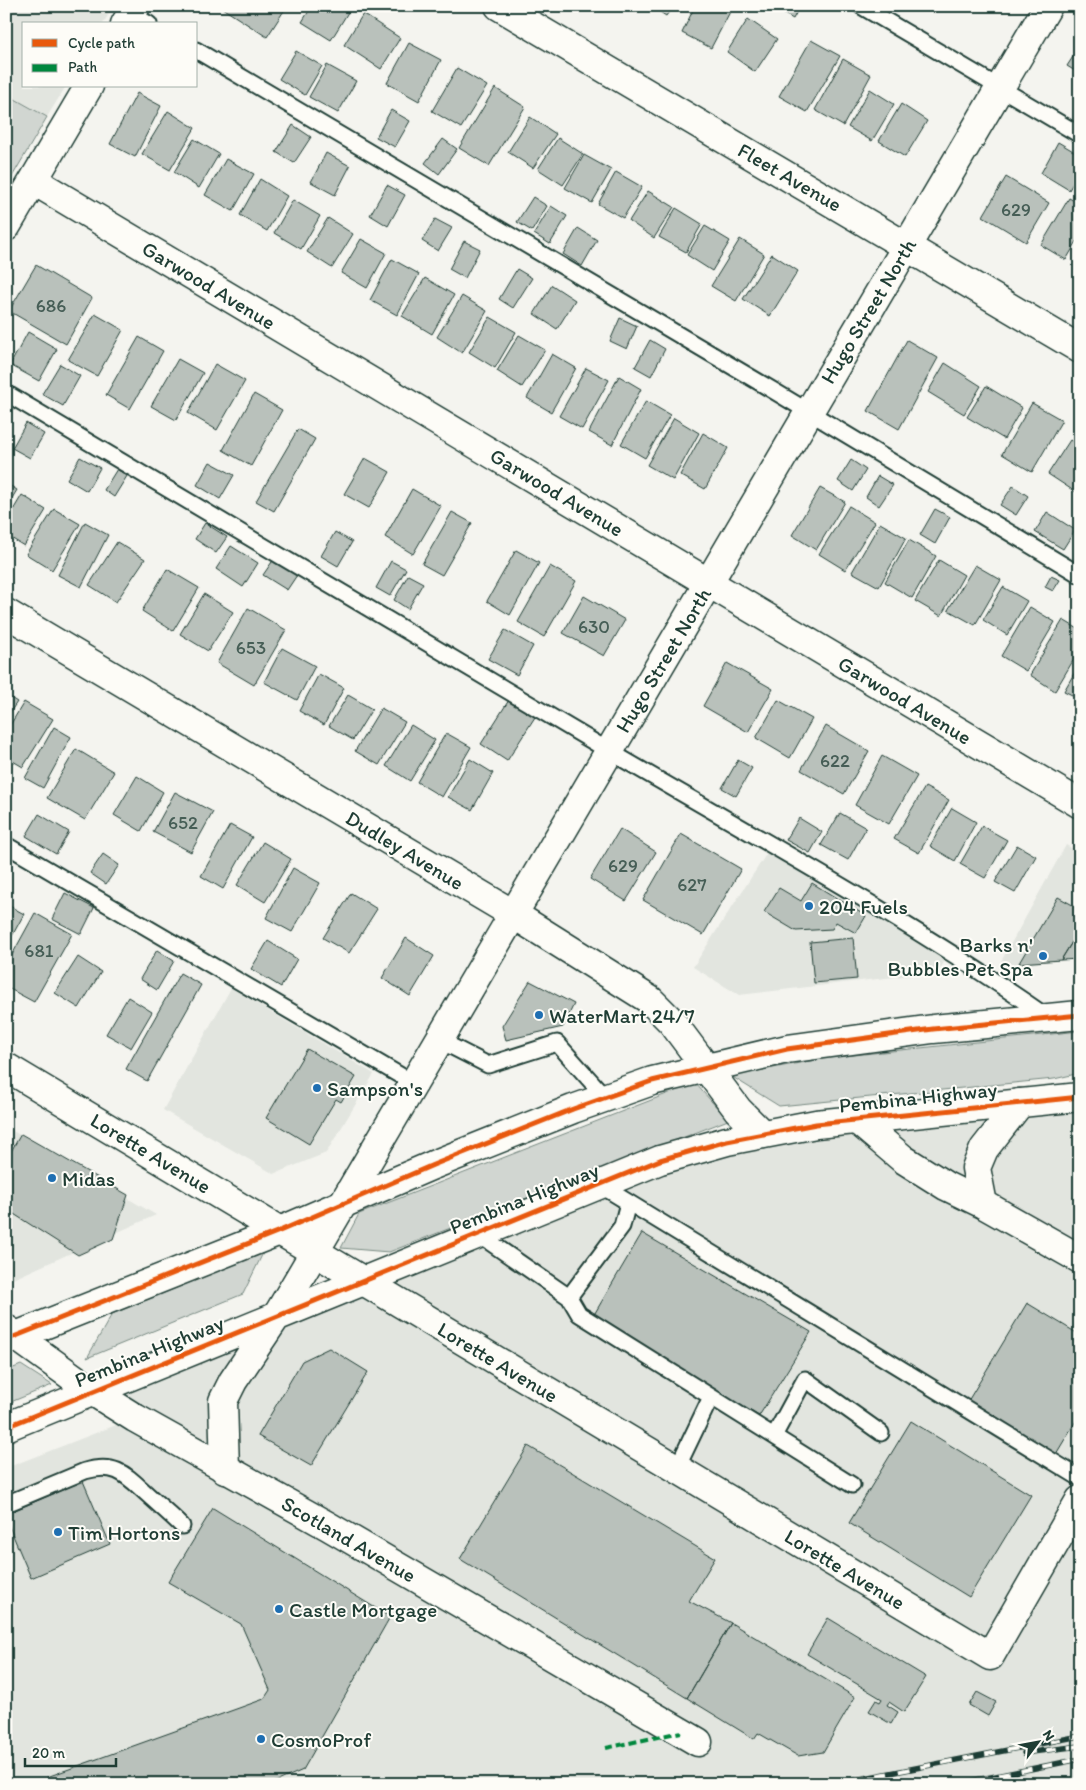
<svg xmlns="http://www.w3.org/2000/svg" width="1086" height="1790" font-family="Itim,sans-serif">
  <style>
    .built { fill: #e2e5df }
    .green { fill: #d1d6d1; stroke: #788a82 }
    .building { fill: #b9c1bb; stroke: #1f3d34 }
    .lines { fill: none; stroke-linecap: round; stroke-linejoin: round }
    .service-casing { stroke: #1f3d34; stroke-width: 19 }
    .minor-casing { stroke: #1f3d34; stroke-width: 31 }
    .primary-casing { stroke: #1f3d34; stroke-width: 31 }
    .service { stroke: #fdfcf7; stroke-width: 15 }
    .minor { stroke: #fdfcf7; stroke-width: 28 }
    .primary { stroke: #fdfcf7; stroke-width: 28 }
    .rail-casing { stroke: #1f3d34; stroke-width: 5.5 }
    .rail { stroke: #fdfcf7; stroke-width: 4; stroke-dasharray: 11; stroke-linecap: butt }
    .quiet { stroke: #00873e; stroke-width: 4; stroke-dasharray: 8 4; stroke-linecap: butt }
    .cycleway-casing { stroke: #fdfcf7; stroke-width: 8 }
    .cycleway { stroke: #e8590c; stroke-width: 5 }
    .poi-dot { fill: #1f6fb2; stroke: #fdfcf7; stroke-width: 2 }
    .labels { text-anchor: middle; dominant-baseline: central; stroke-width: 4; stroke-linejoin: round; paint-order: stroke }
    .number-label { font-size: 19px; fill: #465e56 }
    .street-label { font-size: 21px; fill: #1f3d34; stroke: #fdfcf7 }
    .poi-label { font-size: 21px; fill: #1f3d34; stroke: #fdfcf7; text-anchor: start }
  </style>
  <rect width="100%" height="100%" fill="#f4f4ef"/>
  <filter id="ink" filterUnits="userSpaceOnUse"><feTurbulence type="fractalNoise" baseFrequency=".02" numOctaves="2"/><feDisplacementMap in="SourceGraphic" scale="10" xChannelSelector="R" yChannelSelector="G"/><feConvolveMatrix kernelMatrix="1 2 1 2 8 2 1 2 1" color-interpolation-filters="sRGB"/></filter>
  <g filter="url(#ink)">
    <!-- built -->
    <path class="built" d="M6 6H113L103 24H24V86H66L47 117 6 95Z
      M1066 845 1080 853V959L999 965Z
      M767 853 946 959 938 972 739 995 693 967Z
      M231 988 374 1074 326 1153 274 1174 163 1110Z
      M1080 1097V1784H6V1468L134 1418 92 1391 660 1160Z
      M6 1127 156 1215 13 1279 6 1275Z"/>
    <!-- green -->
    <path class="green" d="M6 94 47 117 6 187Z
      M1080 1031V1073L1054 1079 779 1106 731 1076 826 1058Z
      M695 1083 728 1120 389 1252 341 1248 359 1214Z
      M263 1253 243 1294 87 1358 112 1314Z
      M21 1365 52 1385 6 1404V1371Z"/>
    <!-- building -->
    <path class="building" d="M219 6H287L267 37Z
      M312 6H346L350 9 331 40 302 22Z
      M651 6H673L666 16Z
      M695 6 732 8 711 48 682 33Z
      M775 6H800L793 19 774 8Z
      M363 14 400 38 381 69 344 45Z
      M748 19 777 39 755 72 727 52Z
      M811 40 840 56 807 112 779 96Z
      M409 43 441 60 419 101 387 83Z
      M1080 46V74L1067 66Z
      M296 51 322 66 305 95 279 79Z
      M843 59 871 75 843 126 815 110Z
      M327 65 356 81 338 113 309 97Z
      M457 68 487 86 461 128 432 111Z
      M495 88 525 107 489 166 459 148Z
      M870 89 894 104 872 141 848 127Z
      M137 93 161 106 135 157 110 144Z
      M901 104 927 121 905 157 879 141Z
      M391 110 410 121 395 147 376 137Z
      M168 111 195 128 170 170 142 154Z
      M530 117 556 134 533 168 508 152Z
      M293 125 311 137 294 163 276 152Z
      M558 138 583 154 563 185 538 169Z
      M194 139 219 154 199 188 174 172Z
      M443 139 457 149 439 174 425 163Z
      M1058 142 1080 155V171L1069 190 1041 173Z
      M326 153 350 166 335 195 311 182Z
      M584 155 611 170 592 203 565 188Z
      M226 159 254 174 233 211 205 195Z
      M616 172 642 187 623 218 598 204Z
      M1006 177 1049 203 1026 242 983 216Z
      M260 179 287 196 267 231 240 215Z
      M387 185 405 195 388 226 370 215Z
      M648 191 674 207 654 238 629 221Z
      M533 197 547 206 532 231 517 222Z
      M1069 198 1080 204V236L1066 260 1041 245Z
      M293 200 320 216 301 249 274 233Z
      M551 206 567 216 550 244 534 234Z
      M676 208 702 224 686 252 659 237Z
      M328 218 353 234 332 268 307 252Z
      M435 219 452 228 438 251 422 241Z
      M705 226 730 241 712 271 687 255Z
      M578 228 597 240 582 266 563 254Z
      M361 239 386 253 367 288 341 273Z
      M740 239 764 254 736 301 711 286Z
      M464 241 480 249 465 278 449 269Z
      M772 254 798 271 770 316 743 299Z
      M392 259 419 274 397 315 370 300Z
      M36 265 92 298 66 344 9 311Z
      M517 269 532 278 513 308 499 299Z
      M425 278 454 295 432 334 402 316Z
      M552 285 575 300 557 329 534 314Z
      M462 296 487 311 462 353 437 337Z
      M95 314 123 330 97 376 68 360Z
      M490 317 516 332 495 368 469 352Z
      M620 318 637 326 627 349 610 341Z
      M28 332 57 349 39 381 10 365Z
      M519 335 545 350 522 387 497 371Z
      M139 337 163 351 130 409 106 395Z
      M650 340 665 349 651 376 635 367Z
      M907 340 938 358 899 429 868 411Z
      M552 354 576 368 551 412 527 398Z
      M178 359 203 373 176 420 151 406Z
      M945 363 981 386 964 414 928 392Z
      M60 364 80 376 63 406 42 394Z
      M215 364 245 381 217 430 188 413Z
      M586 368 609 380 582 429 559 416Z
      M619 376 641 389 612 445 589 432Z
      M986 386 1022 408 1004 439 967 417Z
      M254 394 282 410 251 466 223 450Z
      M646 401 670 415 645 458 621 444Z
      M1032 403 1062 420 1032 472 1002 454Z
      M674 418 699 433 673 480 647 465Z
      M26 423 44 434 30 458 12 448Z
      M298 429 315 439 274 511 256 501Z
      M703 433 728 448 705 489 680 475Z
      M1070 440 1080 446V495L1048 474Z
      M80 457 100 468 87 491 67 479Z
      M365 458 390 472 369 508 344 494Z
      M851 460 866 470 853 491 838 481Z
      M210 462 234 475 220 499 197 485Z
      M117 469 127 476 114 497 104 490Z
      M878 476 893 485 879 506 866 497Z
      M6 483 17 490 6 508Z
      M1013 486 1028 496 1016 515 1000 505Z
      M820 488 845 502 816 550 792 535Z
      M412 489 441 506 413 554 385 537Z
      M22 495 46 510 24 546 6 535V522Z
      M849 506 875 522 845 570 819 554Z
      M54 509 80 524 52 570 26 554Z
      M935 509 950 517 935 544 920 535Z
      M452 512 472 523 442 575 422 564Z
      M1047 512 1075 530 1063 549 1035 532Z
      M85 522 108 535 81 587 58 575Z
      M205 523 227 537 216 553 195 539Z
      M880 523 906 538 879 587 852 572Z
      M335 532 352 542 338 566 321 556Z
      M909 540 936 556 912 598 885 582Z
      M117 542 145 559 116 602 89 585Z
      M231 546 258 563 243 587 216 569Z
      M516 550 539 563 510 615 487 601Z
      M274 559 297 575 287 590 263 575Z
      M939 560 964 575 941 616 915 601Z
      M391 561 406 569 390 596 376 588Z
      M975 565 1001 580 975 625 948 610Z
      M550 566 576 581 544 637 518 622Z
      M167 569 199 588 173 631 142 611Z
      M408 575 423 583 408 609 394 600Z
      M1051 576 1060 580 1053 591 1045 587Z
      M1003 587 1027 601 1007 635 983 620Z
      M204 594 233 612 208 651 180 634Z
      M584 596 625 620 604 656 563 633Z
      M1030 607 1055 622 1026 671 1001 656Z
      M248 608 286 630 254 685 217 663Z
      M1063 620 1080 630V649L1055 691 1030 675Z
      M505 630 533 646 517 675 488 659Z
      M282 648 315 666 297 700 264 682Z
      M727 663 773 689 748 732 703 706Z
      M1080 663V699L1064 691Z
      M319 674 344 688 324 725 299 711Z
      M6 695 17 702 6 718Z
      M348 695 372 709 353 740 329 726Z
      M509 700 535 717 507 761 481 744Z
      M778 700 812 719 790 758 756 738Z
      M24 702 53 719 23 767 6 757V732Z
      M381 708 405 722 379 765 355 751Z
      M411 725 435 740 410 781 386 766Z
      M826 726 869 751 844 794 801 770Z
      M54 727 71 737 43 788 25 778Z
      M446 733 471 747 442 797 417 782Z
      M76 749 114 772 85 820 47 798Z
      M882 756 917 776 889 824 855 805Z
      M470 759 493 773 472 810 448 797Z
      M738 760 752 768 736 796 722 788Z
      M137 776 163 792 141 831 114 815Z
      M925 787 949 800 919 853 894 839Z
      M175 792 213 812 191 852 153 832Z
      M952 808 976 822 955 861 930 846Z
      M840 813 866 828 848 860 821 845Z
      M39 814 69 832 56 854 26 836Z
      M799 818 822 832 810 853 786 840Z
      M230 825 252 837 223 889 201 876Z
      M982 826 1007 840 985 878 960 864Z
      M620 829 656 852 626 901 590 879Z
      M681 834 741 869 703 935 643 900Z
      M263 842 291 859 265 902 237 885Z
      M1017 845 1036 856 1015 893 995 882Z
      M103 854 119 865 106 884 90 873Z
      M293 868 320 883 292 932 266 918Z
      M812 883 866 916 856 933 836 922 832 929 796 931 764 912 779 888 801 901Z
      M65 893 94 908 81 934 52 919Z
      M351 893 377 909 349 953 323 938Z
      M1058 897 1080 909V929L1061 960 1019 963Z
      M6 904 24 914 6 947Z
      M35 913 72 934 34 1002 6 987V966Z
      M1080 929V959L1061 960Z
      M406 938 434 956 410 996 382 978Z
      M853 938 857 979 814 983 810 942Z
      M268 941 297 959 281 987 251 969Z
      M157 950 174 961 157 990 140 979Z
      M78 957 101 972 79 1008 55 993Z
      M180 973 201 985 147 1081 126 1069Z
      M530 981 574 1004 563 1027 506 1040 502 1026Z
      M128 997 152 1012 131 1048 106 1034Z
      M307 1049 356 1077 341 1102 336 1099 309 1144 266 1118Z
      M21 1134 128 1195 113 1239 78 1255 6 1209V1160Z
      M642 1233 811 1332 759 1416 592 1318Z
      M1027 1303 1080 1335V1414L1056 1454 968 1401Z
      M329 1348 368 1372 311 1466 258 1436 302 1361Z
      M911 1421 1031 1495 969 1597 849 1523Z
      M528 1446 715 1558 689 1601 731 1623 687 1698 460 1559Z
      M83 1481 110 1544 31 1578 6 1519V1514Z
      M213 1508 390 1617 303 1770 271 1784H50L47 1777 264 1699 270 1690 241 1624 168 1582Z
      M828 1618 926 1677 904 1712 889 1702 887 1705 898 1712 891 1724 869 1711 876 1700 880 1702 882 1699 807 1654Z
      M731 1623 855 1697 823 1752 798 1756 758 1733 754 1739 687 1698Z
      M977 1692 996 1702 988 1716 969 1705Z"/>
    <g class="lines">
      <!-- service casing -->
      <g class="service-casing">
        <path id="service" d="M861 6 1080 135
          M131 14 149 24
          M196 50 774 391 1080 575
          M6 393C207 512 408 632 609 751 756 837 907 919 1047 1017
          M6 845 413 1083
          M439 1040 488 1065 557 1043 605 1097
          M600 1185 1080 1478
          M478 1234 569 1297 622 1226 628 1203
          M569 1297 579 1314 852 1485
          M774 1436 805 1379 881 1433
          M677 1468 711 1397
          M6 1504 85 1471C116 1462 126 1475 147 1494 159 1505 171 1515 182 1526"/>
      </g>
      <!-- minor casing -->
      <g class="minor-casing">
        <path id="minor" d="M499 6 1080 349
          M125 24 136 6
          M34 181 1080 804
          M6 227 89 86
          M6 613 513 914 650 1000 672 1022 738 1110 762 1134
          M6 1067 990 1656 1080 1500
          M857 1120 903 1159 946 1186 983 1204 1080 1259
          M983 1204 976 1168 984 1149 1020 1103
          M278 1314 1048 6
          M6 1329 92 1391 135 1418 328 1526 698 1742"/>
      </g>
      <!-- primary casing -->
      <g class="primary-casing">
        <path id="primary" d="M6 1340 282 1230 433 1165 573 1109 652 1081 787 1049 933 1029 1080 1015
          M6 1427 660 1160 727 1141 816 1124 1080 1097
          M225 1470 223 1401 233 1381 278 1314"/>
      </g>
      <!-- service -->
      <use href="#service" class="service"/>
      <!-- minor -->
      <use href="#minor" class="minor"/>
      <!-- primary -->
      <use href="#primary" class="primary"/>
      <!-- rail casing -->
      <g class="rail-casing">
        <path id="rail" d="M1024 1753 1080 1746
          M834 1784 1080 1736
          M956 1784 1080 1759"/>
      </g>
      <!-- rail -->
      <use href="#rail" class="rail"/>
      <!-- quiet -->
      <path class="quiet" d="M606 1748 681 1732"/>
      <!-- cycleway casing -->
      <g class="cycleway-casing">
        <path id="cycleway" d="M6 1340 282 1230 433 1165 573 1109 652 1081 787 1049 933 1029 1080 1015
          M6 1427 660 1160 727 1141 816 1124 1080 1097"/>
      </g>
      <!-- cycleway -->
      <use href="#cycleway" class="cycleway"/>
    </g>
  </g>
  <!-- markers -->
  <g class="poi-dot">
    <circle cx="809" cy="906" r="5"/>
    <circle cx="1043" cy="956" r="5"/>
    <circle cx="539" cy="1015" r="5"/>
    <circle cx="317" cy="1088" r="5"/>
    <circle cx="52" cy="1178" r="5"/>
    <circle cx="58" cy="1532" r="5"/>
    <circle cx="279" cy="1609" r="5"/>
    <circle cx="261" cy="1739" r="5"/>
  </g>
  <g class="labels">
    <!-- number labels -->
    <g class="number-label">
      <text x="1016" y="209">629</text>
      <text x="51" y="305">686</text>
      <text x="594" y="626">630</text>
      <text x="251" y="647">653</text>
      <text x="835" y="760">622</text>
      <text x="183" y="822">652</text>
      <text x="623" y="865">629</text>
      <text x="692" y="884">627</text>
      <text x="39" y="950">681</text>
    </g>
    <!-- street labels -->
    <g class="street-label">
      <text transform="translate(790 177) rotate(30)">Fleet Avenue</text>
      <text transform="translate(209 285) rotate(31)">Garwood Avenue</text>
      <text transform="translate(868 311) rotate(-59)">Hugo Street North</text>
      <text transform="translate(557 492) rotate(31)">Garwood Avenue</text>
      <text transform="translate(663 660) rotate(-59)">Hugo Street North</text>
      <text transform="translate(905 700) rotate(31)">Garwood Avenue</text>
      <text transform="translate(405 850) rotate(31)">Dudley Avenue</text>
      <text transform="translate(918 1097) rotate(-6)">Pembina Highway</text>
      <text transform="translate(151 1153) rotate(31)">Lorette Avenue</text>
      <text transform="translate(524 1198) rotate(-22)">Pembina Highway</text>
      <text transform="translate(149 1351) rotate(-22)">Pembina Highway</text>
      <text transform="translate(498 1362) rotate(31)">Lorette Avenue</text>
      <text transform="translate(349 1539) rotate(30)">Scotland Avenue</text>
      <text transform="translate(845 1569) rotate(31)">Lorette Avenue</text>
    </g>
    <!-- poi labels -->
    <g class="poi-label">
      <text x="819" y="906">204 Fuels</text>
      <text x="1033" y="944" text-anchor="end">Barks n'<tspan x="1033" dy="24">Bubbles Pet Spa</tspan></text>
      <text x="549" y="1015">WaterMart 24/7</text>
      <text x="327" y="1088">Sampson's</text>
      <text x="62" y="1178">Midas</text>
      <text x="68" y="1532">Tim Hortons</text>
      <text x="289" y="1609">Castle Mortgage</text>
      <text x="271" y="1739">CosmoProf</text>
    </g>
  </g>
  <!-- margin -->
  <rect width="1086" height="1790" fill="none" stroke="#fdfcf7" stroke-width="25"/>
  <rect x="12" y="12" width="1061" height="1765" fill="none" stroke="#1f3d34" stroke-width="2" filter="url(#ink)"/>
  <!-- legend -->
  <rect x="22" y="22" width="175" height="65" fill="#fdfcf7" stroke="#a4b0a9"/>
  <rect x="32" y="39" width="25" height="8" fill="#e8590c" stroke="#a4b0a9"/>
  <text x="68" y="48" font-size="15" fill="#1f3d34">Cycle path</text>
  <rect x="32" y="64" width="25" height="8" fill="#00873e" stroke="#a4b0a9"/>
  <text x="68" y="72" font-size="15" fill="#1f3d34">Path</text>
  <!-- north arrow -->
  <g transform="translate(1038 1742) rotate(58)" stroke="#fdfcf7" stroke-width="4" paint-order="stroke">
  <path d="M0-4L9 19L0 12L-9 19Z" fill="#1f3d34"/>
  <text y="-8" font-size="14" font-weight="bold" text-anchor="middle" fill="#1f3d34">N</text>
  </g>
  <!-- scale -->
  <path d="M25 1758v8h91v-8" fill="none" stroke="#1f3d34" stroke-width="2.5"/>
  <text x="32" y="1758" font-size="15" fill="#1f3d34" stroke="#fdfcf7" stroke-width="4" paint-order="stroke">20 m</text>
</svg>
